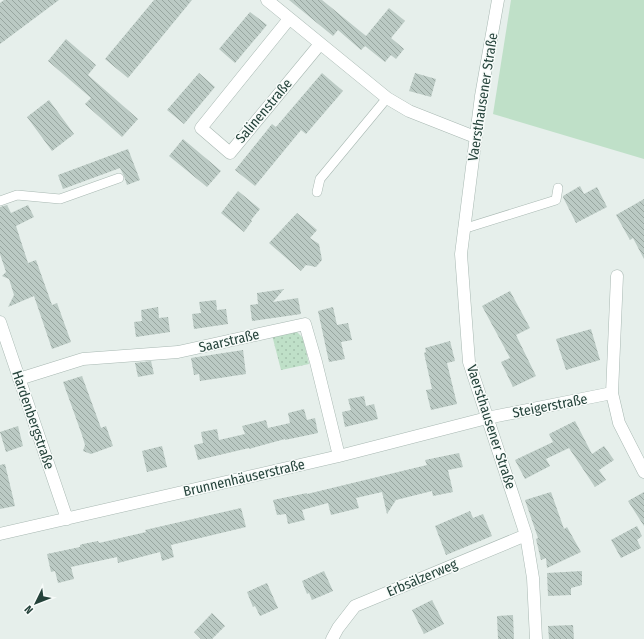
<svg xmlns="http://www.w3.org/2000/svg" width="644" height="639" font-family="'Fira Sans Condensed',sans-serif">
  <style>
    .grass { fill: #bfe0c8 }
    .park { fill: url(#park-dots) }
    .building { fill: url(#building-back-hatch) }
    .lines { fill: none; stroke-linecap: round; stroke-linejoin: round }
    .service-casing { stroke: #a8b8b2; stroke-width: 10 }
    .minor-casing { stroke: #a8b8b2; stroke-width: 13 }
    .service { stroke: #fff; stroke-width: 9 }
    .minor { stroke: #fff; stroke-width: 12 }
    .labels { text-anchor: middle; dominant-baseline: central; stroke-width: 3; stroke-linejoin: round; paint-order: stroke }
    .street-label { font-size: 14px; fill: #24423a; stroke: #f7fbf9 }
  </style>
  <defs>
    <pattern id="park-dots" width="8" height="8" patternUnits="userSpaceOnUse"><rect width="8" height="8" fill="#bfe0c8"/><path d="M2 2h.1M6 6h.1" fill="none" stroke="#a4c1ad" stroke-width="1.8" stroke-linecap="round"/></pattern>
    <pattern id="building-back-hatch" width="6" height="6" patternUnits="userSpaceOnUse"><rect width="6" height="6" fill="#bbcac4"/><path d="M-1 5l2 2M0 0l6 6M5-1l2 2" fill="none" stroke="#98a6a0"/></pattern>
  </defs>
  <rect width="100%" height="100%" fill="#e6efeb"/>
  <!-- grass -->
  <path class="grass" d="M511 0H644V159L493 114Z"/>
  <!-- park -->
  <path class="park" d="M296 331 303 338 309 364 281 370 272 335Z"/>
  <!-- building -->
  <path class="building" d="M4 0H59L0 44V3Z
    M154 0H192L128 78 105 59Z
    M289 0H322L366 36 389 8 405 21 391 38 404 49 396 59 391 55 385 62 365 46 361 50 338 30 333 36Z
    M250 12 267 25 235 63 219 49Z
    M66 39 96 65 88 75 138 119 122 137 85 104 91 98 48 61Z
    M199 73 215 87 184 124 167 110Z
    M322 73 343 91 306 134 301 130 255 186 235 170 272 124 276 127Z
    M415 73 436 79 431 97 409 91Z
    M49 100 74 134 52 151 27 117Z
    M183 139 221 171 207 187 169 156Z
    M128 149 140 180 127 185 124 176 120 168 63 189 58 175Z
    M580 186 584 194 597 187 607 207 576 223 563 197V196Z
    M238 191 260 209 251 220 252 221 244 232 221 213Z
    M644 199V259L633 238 630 240 616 215Z
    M7 205 11 213 28 205 34 217 16 226 28 263 36 260 52 305 57 303 71 342 52 349 34 296 8 307 14 295 9 279 2 276 6 272 0 254V207Z
    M297 213 317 230 310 238 319 244 322 260 316 267 306 265 301 271 269 243Z
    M284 289 273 302 298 298 301 314 252 321 250 305 258 304 257 293Z
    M510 291 530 328 516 335 536 376 513 387 501 362 510 358 482 306Z
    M216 300 217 310 226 309 228 324 194 329 192 314 201 313 199 302Z
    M158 307 159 318 168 317 170 332 136 337 134 322 142 321 141 310Z
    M333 307 337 325 348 323 352 340 341 342 345 359 329 362 318 311Z
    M591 329 600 360 566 370 556 339Z
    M450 341 455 361 447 363 457 404 431 410 426 390 432 389 424 353 426 352 425 348Z
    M243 350 246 374 200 381 199 374 194 375 191 358Z
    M151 361 154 374 138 377 135 363Z
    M82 376 101 428 106 426 113 446 91 454 83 451 85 445 82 435 63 382Z
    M364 396 366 406 374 404 378 419 345 427 342 412 351 410 348 399Z
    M304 409 307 420 315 418 318 433 285 440V439L249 449V448L198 460 194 445 203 443 201 432 217 429 219 440 245 434 242 426 266 420 268 428 290 423 288 413Z
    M575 421 592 454 604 446 614 460 599 470 606 480 595 487 569 448 546 459 550 466 525 479 515 460 553 442 549 434Z
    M18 426 23 446 6 452 0 432Z
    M162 446 167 467 147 472 142 451Z
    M459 453 463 467 448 470 453 492 433 496 432 491 396 500 387 514 382 492 356 498 359 508 331 515 328 503 302 510 305 520 288 524 286 514 277 515 273 500 307 493V494L427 465 425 460Z
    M5 464 15 506 0 509V465Z
    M551 492 564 529 567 527 581 552 547 568 546 558 541 560 536 539 538 538 525 500Z
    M644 492V526L628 501Z
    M241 508 246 527 171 545 174 557 162 561 160 552 118 563 117 557 71 567 74 579 58 583 55 571 51 572 47 554 80 547V545L83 544 98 541 99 543 146 532 145 530Z
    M470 511 473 518 483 514 492 536 446 555 435 526Z
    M637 526 642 536 637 540 641 548 621 558 611 540Z
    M324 571 333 591 312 600 309 593 307 594 302 581Z
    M582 571V585L571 588V595L548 596 547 573Z
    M267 583 278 608 260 616 255 606 253 607 247 592Z
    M432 600 444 624 424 634 412 610Z
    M212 613 225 626 212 639H201L194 632Z
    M513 615 514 639H498L497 616Z
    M573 625 574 639H549L548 626Z"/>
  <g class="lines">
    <!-- service casing -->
    <g class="service-casing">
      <path id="service" d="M317 192 320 179 387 98
        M0 201 17 195 60 199 119 178
        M463 229 556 200 558 188"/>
    </g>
    <!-- minor casing -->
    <g class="minor-casing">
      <path id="minor" d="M267 0 387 98 409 111 475 137
        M498 0 481 96 461 254 469 362 526 535 533 578 536 639
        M289 19 201 128 230 153 320 44
        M0 322 67 519
        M19 379 83 359 178 352 305 324 316 362 339 456
        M612 393 619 423 644 472
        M0 534 339 456 487 418 612 393 617 276
        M332 639 338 628 355 606 526 535"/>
    </g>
    <!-- service -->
    <use href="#service" class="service"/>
    <!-- minor -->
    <use href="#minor" class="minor"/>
  </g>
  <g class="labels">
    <!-- street labels -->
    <g class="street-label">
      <text transform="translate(483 97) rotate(-81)">Vaersthausener Straße</text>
      <text transform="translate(264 111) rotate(-50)">Salinenstraße</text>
      <text transform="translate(229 341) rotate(-13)">Saarstraße</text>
      <text transform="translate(550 406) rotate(-11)">Steigerstraße</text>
      <text transform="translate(33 420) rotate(71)">Hardenbergstraße</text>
      <text transform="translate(491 427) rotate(72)">Vaersthausener Straße</text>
      <text transform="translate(244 478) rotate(-13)">Brunnenhäuserstraße</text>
      <text transform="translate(422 578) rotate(-23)">Erbsälzerweg</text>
    </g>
  </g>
  <!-- north arrow -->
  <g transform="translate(36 603) rotate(227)" stroke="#f7fbf9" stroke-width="3" paint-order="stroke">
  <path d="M0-3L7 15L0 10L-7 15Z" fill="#24423a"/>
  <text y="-6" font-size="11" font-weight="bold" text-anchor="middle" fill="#24423a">N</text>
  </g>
</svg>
